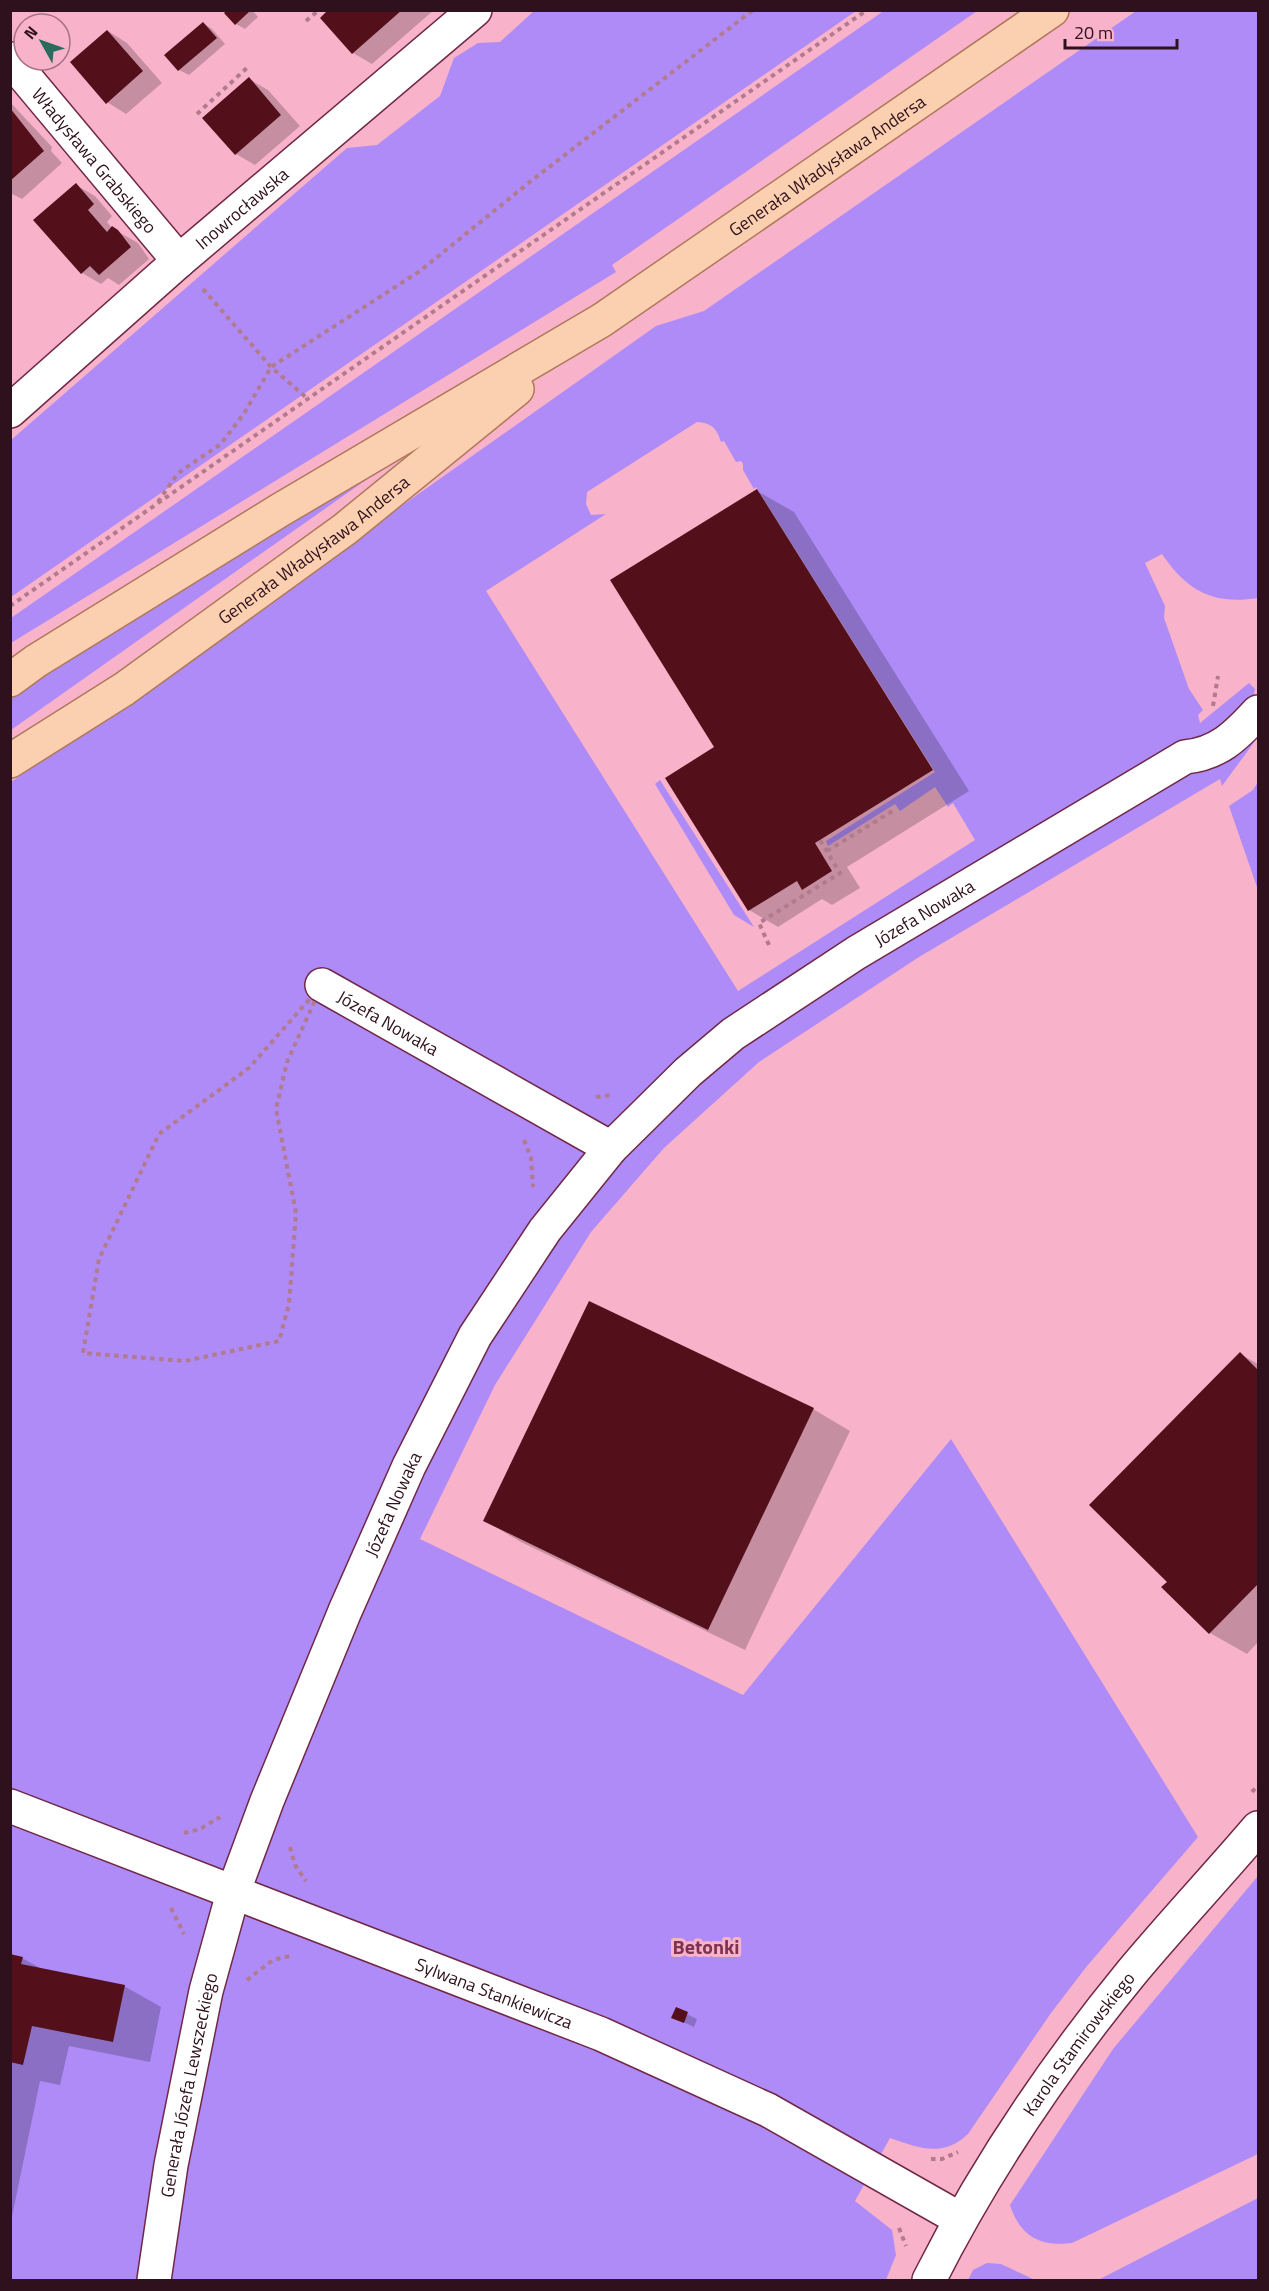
<svg xmlns="http://www.w3.org/2000/svg" width="1269" height="2291" font-family="'Titillium Web',sans-serif">
  <style>
    .green { fill: #ae8bf6; fill-rule: evenodd }
    .shadow { fill: #0003 }
    .building { fill: #530f1a }
    .lines { fill: none; stroke-linecap: round; stroke-linejoin: round }
    .minor-casing { stroke: #702846; stroke-width: 36 }
    .major-casing { stroke: #b0785b; stroke-width: 36 }
    .path { stroke: #b17a8d; stroke-width: 4; stroke-dasharray: 4.5 4.5; stroke-linecap: butt }
    .minor { stroke: #fff; stroke-width: 33 }
    .major { stroke: #fad0b0; stroke-width: 33 }
    .labels { text-anchor: middle; dominant-baseline: central; stroke-width: 6; stroke-linejoin: round; paint-order: stroke }
    .street-label { font-size: 18px; fill: #2f101d; stroke: #f8b3ca }
    .neighbourhood-label { font-size: 20px; font-weight: bold; fill: #7d3351; stroke: #f8b3ca }
  </style>
  <rect width="100%" height="100%" fill="#f8b3ca"/>
  <!-- green -->
  <path class="green" d="M535 10 856 11 11 597V440L347 148 377 145 440 96 454 58 478 43 500 42Z
    M885 10 977 11 612 265 616 272 11 643V618Z
    M1136 11H1258V598C1213 605 1187 591 1162 554L1145 563 1165 606 1164 618 1189 689 1203 710 1198 715 1200 723 1249 683 1255 689 1252 704 1215 763 1258 737 1222 786 1220 779 919 957 759 1062 664 1148 591 1232 495 1385 420 1539 743 1695 951 1439 1198 1837 1087 1966 1051 2013 968 2134C943 2158 919 2148 890 2138L855 2201 892 2230 896 2255 886 2280H11V782L656 326 704 311ZM697 422C712 423 717 429 721 442L724 441 736 462 741 461 743 464V470L754 489 756 487 935 772 826 841 828 846 895 804 900 811 935 787 948 807 953 803 975 840 738 991 486 591 606 514 591 515 586 504 587 492Z
    M380 470 11 730 10 697 147 606Z
    M660 780 754 927 734 915 655 784Z
    M1258 782V890L1229 806 1253 790Z
    M1258 1876V2154L1072 2243C1040 2247 1020 2236 1010 2205L1113 2049Z
    M1258 2198V2280H1098Z
    M987 2263 1001 2264 1035 2280H968L973 2270Z"/>
  <!-- shadow -->
  <path class="shadow" d="M230 10H252L258 17 245 29 236 24Z
    M331 10H434L372 64 353 53Z
    M203 23 212 29 225 44 189 75 179 70 166 55Z
    M108 31 127 43 162 83 126 114 107 102Z
    M249 79 268 90 300 126 255 165 236 154Z
    M10 102 52 147 51 151 62 163 22 199 10 193Z
    M76 185 95 196 112 216 107 222 112 228 138 243 149 259 119 285 108 278 101 284 82 273Z
    M757 491 794 512 969 791 847 867 860 888 832 905 822 899 778 927 749 910 667 779 719 751Z
    M1240 1354 1258 1364V1642L1247 1654 1210 1633 1169 1582Z
    M813 1409 850 1431 745 1650 521 1542 485 1521Z
    M10 1956 22 1958 42 1969 124 1986 161 2007 150 2062 69 2046 60 2085 40 2081 10 2226Z
    M676 2009 697 2019 694 2027 673 2017Z"/>
  <!-- building -->
  <path class="building" d="M227 10H251L235 25 224 13Z
    M328 10H402L352 54 320 18Z
    M203 22 217 38 178 71 164 55Z
    M107 30 143 71 106 104 70 62Z
    M249 77 281 115 235 155 202 118Z
    M10 108 44 151 10 181Z
    M76 183 94 204 88 210 107 232 112 226 118 230 131 247 99 275 90 266 81 274 33 220Z
    M757 489 933 770 815 843 832 871 802 890 797 881 748 911 665 778 714 747 610 580Z
    M589 1301 814 1408 708 1630 483 1521Z
    M1240 1352 1258 1370V1584L1209 1634 1161 1587 1167 1582 1089 1505Z
    M10 1954 23 1957 21 1964 125 1985 113 2042 32 2026 23 2065 10 2062Z
    M676 2007 688 2012 684 2023 671 2018Z"/>
  <g class="lines">
    <!-- minor casing -->
    <g class="minor-casing">
      <g id="minor">
        <path id="s1" d="M10 59 179 261"/>
        <path id="s2" d="M10 411 179 261 475 10"/>
        <path id="s3" d="M322 985 611 1148"/>
        <path id="s4" d="M10 1806 601 2034 768 2110 960 2219"/>
        <path id="s5" d="M154 2280 171 2165 206 1991 233 1893 267 1801 345 1611 409 1466 475 1336 545 1230 611 1148 688 1072 733 1034 856 953 1185 757C1218 754 1236 736 1258 712"/>
        <path id="s6" d="M929 2280C984 2171 1054 2067 1132 1972 1173 1923 1217 1876 1258 1828"/>
      </g>
    </g>
    <!-- major casing -->
    <g class="major-casing">
      <g id="major">
        <path id="s7" d="M10 680 36 661 280 510 602 320 1052 10"/>
        <path id="s8" d="M10 761 124 689 345 529 517 389"/>
      </g>
    </g>
    <!-- path -->
    <path class="path" d="M306 21 319 10
      M197 114 249 66
      M203 289 271 367 308 399
      M158 502 178 473 221 444 245 412 271 367 420 271 531 181 753 10
      M10 606 867 10
      M1213 706 1218 676
      M827 851 896 809
      M769 945 759 923 840 873 820 840
      M322 985 287 1062 276 1109 296 1213 289 1304 279 1341 185 1361 83 1353 99 1259 159 1134 249 1068Z
      M596 1097 612 1095
      M524 1140 531 1158 533 1187
      M1252 1792 1258 1785
      M184 1833 200 1829 220 1817
      M290 1847 295 1865 306 1881
      M171 1908 184 1934
      M247 1980 273 1960 290 1956
      M931 2159H942L958 2152
      M899 2228 906 2246"/>
    <!-- minor -->
    <use href="#minor" class="minor"/>
    <!-- major -->
    <use href="#major" class="major"/>
  </g>
  <g class="labels">
    <!-- street labels -->
    <g class="street-label">
      <text stroke="none"><textPath href="#s1" startOffset="132">Władysława Grabskiego</textPath></text>
      <text stroke="none"><textPath href="#s7" startOffset="966">Generała Władysława Andersa</textPath></text>
      <text stroke="none"><textPath href="#s2" startOffset="308">Inowrocławska</textPath></text>
      <text stroke="none"><textPath href="#s8" startOffset="370">Generała Władysława Andersa</textPath></text>
      <text stroke="none"><textPath href="#s5" startOffset="1629">Józefa Nowaka</textPath></text>
      <text stroke="none"><textPath href="#s3" startOffset="76">Józefa Nowaka</textPath></text>
      <text stroke="none"><textPath href="#s5" startOffset="816">Józefa Nowaka</textPath></text>
      <text stroke="none"><textPath href="#s4" startOffset="519">Sylwana Stankiewicza</textPath></text>
      <text stroke="none"><textPath href="#s6" startOffset="280">Karola Stamirowskiego</textPath></text>
      <text stroke="none"><textPath href="#s5" startOffset="198">Generała Józefa Lewszeckiego</textPath></text>
    </g>
    <!-- neighbourhood labels -->
    <g class="neighbourhood-label">
      <text x="706" y="1946">Betonki</text>
    </g>
  </g>
  <!-- border -->
  <rect width="1269" height="2291" fill="none" stroke="#2f101d" stroke-width="24"/>
  <!-- north arrow -->
  <g transform="translate(42 42) rotate(310)"><circle r="28" fill="#f8b3ca" stroke="#a87285" stroke-width="1.5"/>
  <path d="M0-4.5L10 22L0 15L-10 22Z" fill="#296c5e"/>
  <text y="-9" font-size="16" font-weight="bold" text-anchor="middle" fill="#2f101d">N</text>
  </g>
  <!-- scale -->
  <path d="M1065 39v9h112v-9" fill="none" stroke="#2f101d" stroke-width="3"/>
  <text x="1074" y="39" font-size="18" fill="#2f101d" stroke="#f8b3ca" stroke-width="4.5" paint-order="stroke">20 m</text>
</svg>
